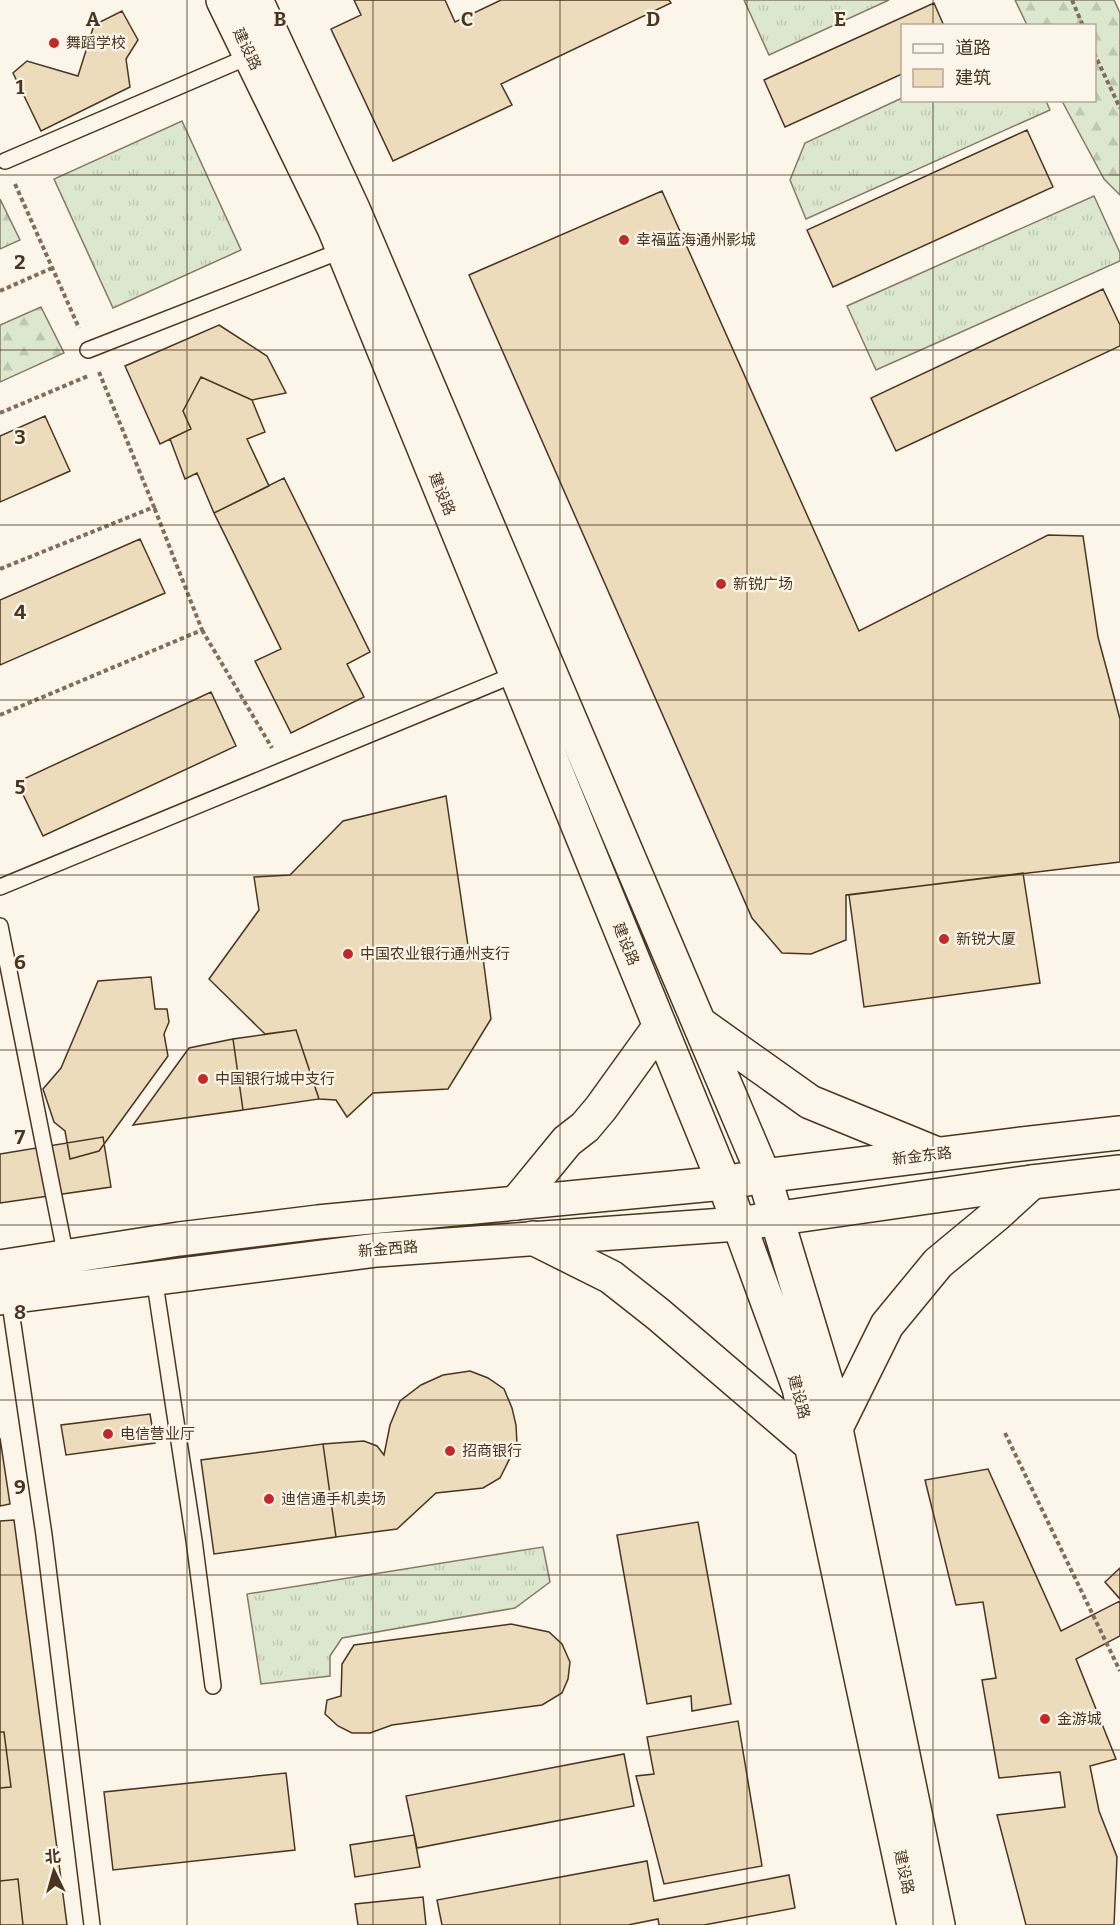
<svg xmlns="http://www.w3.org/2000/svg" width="1120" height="1925" font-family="Bitter,'Noto Sans SC',serif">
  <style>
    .grass { fill: url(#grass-tufts); stroke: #887966; stroke-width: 1.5 }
    .forest { fill: url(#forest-firs); stroke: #887966; stroke-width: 1.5 }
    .building { fill: #ecdcbc; stroke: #4a3520; stroke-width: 1.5 }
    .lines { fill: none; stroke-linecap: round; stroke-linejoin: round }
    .service-casing { stroke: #4a3520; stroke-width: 18 }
    .tertiary-casing { stroke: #4a3520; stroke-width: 36 }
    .secondary-casing { stroke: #4a3520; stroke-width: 36 }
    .path { stroke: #7f6f5c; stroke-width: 4; stroke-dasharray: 4.5 3; stroke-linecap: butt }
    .service { stroke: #fbf6e9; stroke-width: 15 }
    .tertiary { stroke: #fbf6e9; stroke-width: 33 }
    .secondary { stroke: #fbf6e9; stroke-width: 33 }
    .grid { fill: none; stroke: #4a3520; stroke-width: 1.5; stroke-opacity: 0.55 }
    .poi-dot { fill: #c62828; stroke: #fbf6e9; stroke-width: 2 }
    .labels { text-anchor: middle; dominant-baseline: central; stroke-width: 4.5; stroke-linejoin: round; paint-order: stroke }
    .poi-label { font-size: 15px; fill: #4a3520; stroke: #fbf6e9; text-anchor: start }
    .street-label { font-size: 15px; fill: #4a3520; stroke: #fbf6e9 }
    .grid-label { font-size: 20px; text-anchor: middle; font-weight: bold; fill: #4a3520; stroke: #fbf6e9; stroke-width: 4.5; stroke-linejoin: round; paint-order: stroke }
  </style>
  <defs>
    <pattern id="grass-tufts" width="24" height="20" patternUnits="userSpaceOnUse" patternTransform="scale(1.5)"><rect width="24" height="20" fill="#dce7d0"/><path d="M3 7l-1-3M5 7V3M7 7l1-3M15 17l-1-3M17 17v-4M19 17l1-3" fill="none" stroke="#bec7b2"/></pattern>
    <pattern id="forest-firs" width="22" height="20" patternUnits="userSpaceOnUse" patternTransform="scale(1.5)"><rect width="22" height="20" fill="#dce7d0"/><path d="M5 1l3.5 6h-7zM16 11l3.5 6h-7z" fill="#bec7b2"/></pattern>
  </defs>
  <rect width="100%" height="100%" fill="#fbf6e9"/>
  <!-- grass -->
  <path class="grass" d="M744 0H889L769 55Z
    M902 98V100L1046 101 1050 110 806 219 790 180 805 143Z
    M182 121 241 250 113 308 54 179Z
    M1094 196 1120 253V261L876 370 847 306Z
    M543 1547 550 1582 515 1608 342 1638 330 1656V1676L261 1684 247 1594Z"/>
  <!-- forest -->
  <path class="forest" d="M1015 0H1114L1120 13V195L1104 179 1062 101 1094 100V26L1027 25Z
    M0 199 20 240 0 249Z
    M41 307 64 353 0 382V325Z"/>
  <!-- building -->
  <path class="building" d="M354 0H445L455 22 501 0H669L671 3 501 84 512 105 393 161 331 29 361 15Z
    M934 3 944 26H902V74L785 127 764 80Z
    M122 11 138 40 126 59 130 87 41 131 13 73 27 61 78 76 94 25Z
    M1027 130 1053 187 833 287 807 230Z
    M662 191 859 631 1048 535 1083 536 1098 637 1120 719V862L846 895V940L811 954 782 953 752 918 469 275Z
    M1103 289 1120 325V346L896 451 871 398Z
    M219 325 267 356 286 393 252 400 201 377 183 411 191 429 160 444 125 366Z
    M201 377 252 400 265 432 247 439 269 486 214 513 197 473 185 479 170 439 191 429 183 411Z
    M45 416 70 471 0 502V436Z
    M284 478 370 652 347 664 364 697 291 733 255 661 281 649 214 513Z
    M140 539 165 593 0 665V600Z
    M211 692 236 746 43 836 17 782Z
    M446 796 470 959 482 950 491 1019 448 1089 373 1093 347 1117 336 1100 319 1099 296 1030 265 1034 209 979 259 910 254 877 290 875 343 821Z
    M1023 873 1040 983 864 1007 849 895Z
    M151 977 155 1009H167L169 1022 164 1034 168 1056 99 1151 70 1159 65 1131 54 1122 43 1089 61 1068 98 981Z
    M296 1030 319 1099 243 1110 233 1039Z
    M233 1039 243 1110 133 1125 189 1048Z
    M103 1137 111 1187 0 1203V1154Z
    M470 1371 488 1378 504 1389 512 1408 516 1425 517 1444 500 1478 483 1488 436 1493 397 1529 336 1537 323 1444 364 1441 377 1446 384 1455 390 1425 400 1401 421 1385 443 1375Z
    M150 1414 155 1443 66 1455 61 1425Z
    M0 1438 10 1504 0 1506Z
    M323 1444 336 1537 214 1554 201 1460Z
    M988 1469 1061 1631 1120 1601V1636L1076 1659 1116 1759 1090 1766 1099 1811 1117 1857 1114 1925H1026L997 1815 1065 1807 1060 1772 999 1778 982 1680 996 1678 983 1602 956 1605 925 1480Z
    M14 1520 67 1925H0V1521Z
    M698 1522 731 1704 692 1711 691 1696 647 1704 617 1535Z
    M1120 1568V1599L1105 1582Z
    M511 1624 549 1632 562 1644 570 1662 568 1679 562 1693 542 1705 392 1725 370 1733H352L338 1726 325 1714 327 1700 341 1696 342 1664 354 1645Z
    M738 1721 762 1866 664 1884 636 1776 654 1774 647 1737Z
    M0 1732H4L11 1787 0 1788Z
    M624 1754 634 1806 417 1848 406 1796Z
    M286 1773 295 1850 113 1870 104 1792Z
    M414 1835 420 1867 355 1877 350 1845Z
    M647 1861 654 1901 789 1875 795 1908 704 1925H659L658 1919 628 1925H442L437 1900Z
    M18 1879 23 1925H0V1881Z
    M423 1897 426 1925H358L355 1904Z"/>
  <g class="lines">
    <!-- service casing -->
    <g class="service-casing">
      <path id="service" d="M5 161 250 56
        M88 350 343 250
        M0 887 516 674
        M0 926 66 1257
        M154 1277 194 1540 213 1686
        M9 1297 44 1535 92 1925"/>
    </g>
    <!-- tertiary casing -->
    <g class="tertiary-casing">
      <path id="tertiary" d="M223 0 334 228 724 1183 799 1388 914 1925
        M256 0 353 209 764 1176 827 1385 938 1925
        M699 1023 810 1102 937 1154
        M516 1203 567 1141 585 1127 601 1108 660 1026
        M533 1238 611 1277 658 1314 811 1445
        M836 1428 887 1325 938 1263 996 1215 1032 1182"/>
    </g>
    <!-- secondary casing -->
    <g class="secondary-casing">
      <path id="secondary" d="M0 1267 179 1239 318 1222 724 1183 764 1176 1013 1145 1120 1133
        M0 1298 377 1250 738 1224 1032 1182 1120 1172"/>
    </g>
    <!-- path -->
    <path class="path" d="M1072 0 1083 26
      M1094 53 1120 108
      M15 184 79 328
      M0 291 52 268
      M0 413 88 376
      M0 569 154 507 99 372
      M202 630 272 748
      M0 715 202 630 154 507
      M1005 1433 1120 1671"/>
    <!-- service -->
    <use href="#service" class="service"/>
    <!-- tertiary -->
    <use href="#tertiary" class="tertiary"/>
    <!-- secondary -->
    <use href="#secondary" class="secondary"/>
  </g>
  <!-- grid -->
  <path class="grid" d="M187 0V1925M373 0V1925M560 0V1925M747 0V1925M933 0V26M933 100V1925M0 175H1120M0 350H1120M0 525H1120M0 700H1120M0 875H1120M0 1050H1120M0 1225H1120M0 1400H1120M0 1575H1120M0 1750H1120"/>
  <!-- markers -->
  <g class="poi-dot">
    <circle cx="54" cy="43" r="6"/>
    <circle cx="624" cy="240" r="6"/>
    <circle cx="721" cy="584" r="6"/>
    <circle cx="944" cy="939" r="6"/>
    <circle cx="348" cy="954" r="6"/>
    <circle cx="203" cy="1079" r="6"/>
    <circle cx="108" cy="1434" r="6"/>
    <circle cx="450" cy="1451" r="6"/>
    <circle cx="269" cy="1499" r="6"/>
    <circle cx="1045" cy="1719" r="6"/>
  </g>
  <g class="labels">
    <!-- poi labels -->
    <g class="poi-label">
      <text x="66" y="43">舞蹈学校</text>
      <text x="636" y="240">幸福蓝海通州影城</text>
      <text x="733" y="584">新锐广场</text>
      <text x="956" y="939">新锐大厦</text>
      <text x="360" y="954">中国农业银行通州支行</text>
      <text x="215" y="1079">中国银行城中支行</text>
      <text x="120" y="1434">电信营业厅</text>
      <text x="462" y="1451">招商银行</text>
      <text x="281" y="1499">迪信通手机卖场</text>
      <text x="1057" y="1719">金游城</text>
    </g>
    <!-- street labels -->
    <g class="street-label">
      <text transform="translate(247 49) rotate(64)">建设路</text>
      <text transform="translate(442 494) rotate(68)">建设路</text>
      <text transform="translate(626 944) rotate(68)">建设路</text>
      <text transform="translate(922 1156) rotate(-7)">新金东路</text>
      <text transform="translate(388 1249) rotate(-5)">新金西路</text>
      <text transform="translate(799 1397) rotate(75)">建设路</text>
      <text transform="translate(904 1872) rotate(78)">建设路</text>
    </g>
  </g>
  <g class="grid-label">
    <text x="93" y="26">A</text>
    <text x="280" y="26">B</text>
    <text x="467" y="26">C</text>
    <text x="653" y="26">D</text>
    <text x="840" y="26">E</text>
    <text x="20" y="94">1</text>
    <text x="20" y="269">2</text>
    <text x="20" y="444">3</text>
    <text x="20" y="619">4</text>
    <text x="20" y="794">5</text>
    <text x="20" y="969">6</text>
    <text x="20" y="1144">7</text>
    <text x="20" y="1319">8</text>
    <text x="20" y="1494">9</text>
  </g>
  <!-- legend -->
  <rect x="901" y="24" width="195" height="78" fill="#fbf6e9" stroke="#b4a999" stroke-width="1.5"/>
  <rect x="913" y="44" width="30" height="9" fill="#fbf6e9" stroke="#b4a999" stroke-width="1.5"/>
  <text x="955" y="54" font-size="18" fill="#4a3520">道路</text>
  <rect x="913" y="69" width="30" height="18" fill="#ecdcbc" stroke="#b4a999" stroke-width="1.5"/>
  <text x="955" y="84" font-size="18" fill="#4a3520">建筑</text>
  <!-- north arrow -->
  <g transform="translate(54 1871) rotate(355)" stroke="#fbf6e9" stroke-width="4.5" paint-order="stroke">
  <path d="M0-4.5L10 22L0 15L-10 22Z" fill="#4a3520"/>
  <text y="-9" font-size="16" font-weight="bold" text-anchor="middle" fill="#4a3520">北</text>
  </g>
</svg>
